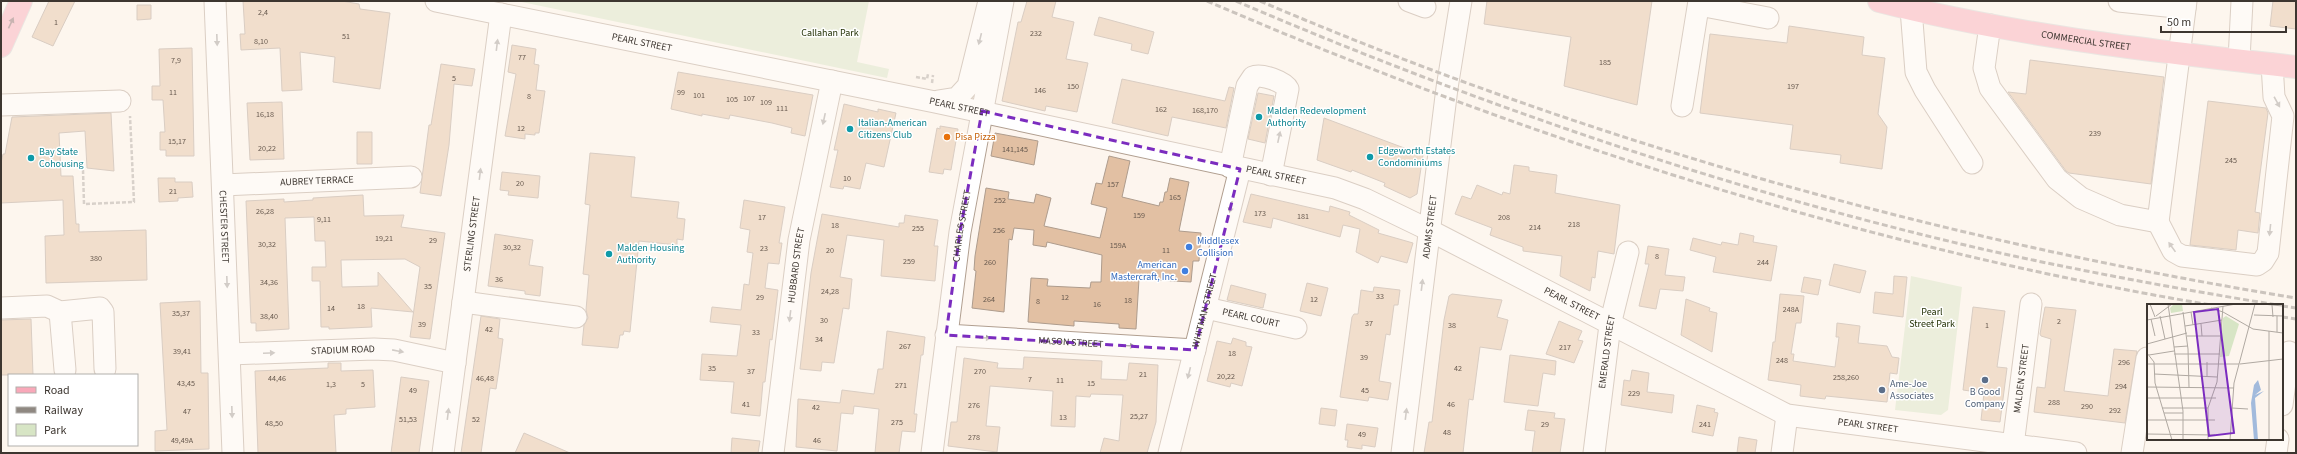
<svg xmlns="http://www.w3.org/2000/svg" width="2297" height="454" font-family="'Source Sans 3',sans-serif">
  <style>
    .green { fill: #d7e5c5 }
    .building { fill: #e2c0a3; stroke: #ae9c8d }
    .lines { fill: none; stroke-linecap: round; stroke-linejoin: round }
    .minor-casing { stroke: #b19f90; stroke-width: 23 }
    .major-casing { stroke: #d4d3d1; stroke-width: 24 }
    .path { stroke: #aca59e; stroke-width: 2.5; stroke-dasharray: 4 2; stroke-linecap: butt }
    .minor { stroke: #fff; stroke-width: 21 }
    .major { stroke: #f9a8b9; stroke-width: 22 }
    .rail { stroke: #8f8881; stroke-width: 3; stroke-dasharray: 6 3; stroke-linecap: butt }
    .oneway { fill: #886467 }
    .oneway2 { fill: #9e9a98 }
    .marked { fill: none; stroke: #7b2cbf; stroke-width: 3; stroke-dasharray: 8 5; stroke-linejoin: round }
    .culture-dot { fill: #0f9aa8; stroke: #fff; stroke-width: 1.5 }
    .food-dot { fill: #e8710a; stroke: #fff; stroke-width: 1.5 }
    .shop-dot { fill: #3f7fe0; stroke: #fff; stroke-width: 1.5 }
    .service-dot { fill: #5c6f8a; stroke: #fff; stroke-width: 1.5 }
    .labels { text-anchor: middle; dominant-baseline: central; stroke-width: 3; stroke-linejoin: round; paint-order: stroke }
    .number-label { font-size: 8px; fill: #66584d }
    .park-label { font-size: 10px; fill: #233105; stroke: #fff }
    .street-label { font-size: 10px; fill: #3d3630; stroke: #fff }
    .culture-label { font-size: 10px; fill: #0d838f; stroke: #fff; text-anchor: start }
    .food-label { font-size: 10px; fill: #c56008; stroke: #fff; text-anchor: start }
    .shop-label { font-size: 10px; fill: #366cbe; stroke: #fff; text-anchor: start }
    .service-label { font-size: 10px; fill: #4e5e75; stroke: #fff; text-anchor: start }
    .inset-road { fill: none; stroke: #b0a9a2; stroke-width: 1 }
    .view { fill: #7b2cbf; fill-opacity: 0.15; stroke: #7b2cbf; stroke-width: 2 }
    .inset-edge { fill: none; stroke: #3d3630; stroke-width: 2 }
  </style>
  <rect width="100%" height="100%" fill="#fdf5ee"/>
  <!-- green -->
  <path class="green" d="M517 1H869L857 62 889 69 887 78Z
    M1911 276 1962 287 1948 410 1941 415 1895 410Z"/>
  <!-- building -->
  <path class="building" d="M49 1H75L53 46 32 37Z
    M243 1H342L359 4 360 9 390 13 380 89 333 82 335 57 300 52 302 90 282 91 280 48 241 50 240 34H245Z
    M1027 1H1056L1052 17 1074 22 1066 59 1088 63 1077 112 1046 106 1045 111 1002 101 1018 22H1021Z
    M1487 1H1652L1637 105 1564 86 1571 37 1484 24Z
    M2273 1H2296V29L2270 26Z
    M137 5H151V19L137 20Z
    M1099 17 1154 32 1148 54 1131 50 1132 44 1094 35Z
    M1789 26 1864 37 1862 55 1885 58 1878 114 1887 127 1882 169 1840 163 1841 155 1790 149 1793 125 1700 113 1710 34 1787 43Z
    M512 45 536 49 534 64 539 65 536 90 545 91 539 133H535V135L525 134V139L505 136 516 74 508 72Z
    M192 48 194 156H166V150H160V132H165L163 100H152V86H160L159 49Z
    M2030 60 2164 77 2151 184 2069 173 2066 171 2008 92 2026 94Z
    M441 64 475 69 472 86 454 84 449 145 441 196 420 193 429 125H431Z
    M678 72 813 95 805 136 791 133 792 128 772 123 730 115 729 119 702 114V116L671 109Z
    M1122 79 1225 101 1229 87 1234 88 1226 128 1172 117 1168 136 1112 123Z
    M1258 93 1274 96 1265 143 1248 139Z
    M2208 101 2266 108 2268 113 2255 212 2260 213 2258 233 2238 230 2236 250 2190 245Z
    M282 102 284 159 250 160 247 103Z
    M844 104 878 112V109L896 113 884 167 866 163 860 189 844 186 843 189 830 187 838 150H834Z
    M111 113 114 171 87 168 85 131 59 133 61 176H73L76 224H79V232L146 230 147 280 46 283 45 236 64 235 63 200 1 203V163L3 154H5L12 117Z
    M1324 118 1423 155 1417 194 1410 198 1384 186 1385 183 1352 170 1351 172 1317 160Z
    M940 126 958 129 951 170 944 169 943 174 929 172 937 128 940 129Z
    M357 132H372V164H357Z
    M995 133 1038 141 1034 165 991 156Z
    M590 153 635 157 631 197 679 202 677 218 685 219 683 240 677 239V245L639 241 630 332 624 331 623 335H620L618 348 582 345 584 325 588 318 586 310 589 275 583 274 590 205 585 204Z
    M1109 156 1130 161 1122 197 1159 206 1160 202H1163L1165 192H1167L1170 178 1189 182 1179 231 1201 233 1199 261H1193L1191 282 1139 279 1136 329 1119 328V324L1074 321V326L1028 322 1031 278 1048 279 1047 286 1090 288 1091 282H1101L1102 255 1047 242 1046 247 1033 245 1034 230 1014 228 1012 240 1009 239 1004 312 972 308 976 271 974 270 975 256 986 188 1009 192 1008 199 1034 203 1036 194 1051 198 1044 226 1100 238 1107 208 1091 204 1096 183 1102 184Z
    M1514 165 1529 167V171L1557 175 1555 193 1620 205 1614 254 1598 251 1595 278 1592 277 1590 291 1560 276 1562 256 1523 251V247L1490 235 1492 228 1455 214 1462 196 1471 199 1477 185 1502 195 1503 192 1510 194Z
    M502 172 540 176 538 198 508 195 509 191 500 190Z
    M158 178H175V182H192L193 197 178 198V201L159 202Z
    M1251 194 1329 212 1330 206 1350 212 1349 215 1379 230 1378 233 1413 243 1407 263 1381 256 1378 263 1356 252 1360 229 1343 225 1340 237 1273 218 1271 228 1243 222Z
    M363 195 364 216 404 215 401 227 445 233 430 339 410 337 420 267 405 259 341 260 342 287 378 286V272L413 312 371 308 372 327 329 329V327H321L320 281H312V267H326L325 241H315L314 217 285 218 289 329 256 331V323H251L246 201 284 199V202L313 200V198Z
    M744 200 785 207 779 243H782L779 264 768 263 765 288 778 290 772 340 770 339 765 382H763L760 416 731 413 734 382 700 380 702 354 737 356 741 325 710 322 712 307 741 310 744 284 749 285 753 253 747 252 750 230 740 228Z
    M822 214 899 227V223H904L905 215 938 220 934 246H938L935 281 881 276 884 240 847 235 840 277 852 279 849 309 843 308 834 363 822 362 821 371 800 369 811 273Z
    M1740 233 1754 236 1753 242 1777 246 1771 281 1713 272 1716 257 1690 250 1693 238 1721 245 1722 242 1738 245Z
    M495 234 533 240 529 265 543 267 540 296 525 294V291L488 286Z
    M1648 246 1669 249 1665 275 1685 277 1683 291 1660 289 1656 309 1639 306 1649 264H1645Z
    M1834 264 1866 271 1860 293 1829 285Z
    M1894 276 1907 277 1903 317 1873 313 1875 292 1893 294Z
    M1804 277 1821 280 1818 295 1801 292Z
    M1307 283 1328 288 1321 316 1300 311Z
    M1231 285 1266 294 1263 308 1227 300Z
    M1374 287 1400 290 1398 305H1394L1390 335 1386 334 1379 381 1391 383 1388 400 1369 397 1368 401 1340 397 1352 317 1354 314H1358L1361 290 1373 292Z
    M1452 294 1502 300 1497 317 1508 320 1501 350 1480 347 1473 400 1469 399 1463 453H1424L1429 422H1432L1444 320 1449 296Z
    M1780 294 1804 296 1801 323H1796L1791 354H1794L1793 361 1835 367 1839 337H1836L1837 323 1860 326 1858 343 1887 346 1892 357 1899 358 1897 374 1890 373 1887 402 1826 396 1825 399 1800 396 1801 385 1768 380 1773 342H1775Z
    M1686 299 1710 308 1709 311 1717 313 1712 352 1681 335Z
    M200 301 201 373H208L209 449 155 451V431L167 430 160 303Z
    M1973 307 2005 311 1997 367 2007 368 2000 422 1981 420 1984 393 1963 390Z
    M2045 307 2076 310 2064 391 2108 396 2114 349 2137 351 2125 423 2034 412 2037 387 2045 388 2051 339 2041 336 2040 334Z
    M481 316 500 319 498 338 503 339 499 369 496 389 490 388 481 453H461Z
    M31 319 33 375H1V320Z
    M1559 321 1582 331 1578 340 1583 341 1574 363 1546 354Z
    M887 331 925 337 923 355H921L914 414H917L915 432 902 431 899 453H875L879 409 854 406 853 414 841 413 837 451 796 447 798 399 840 403 842 390 874 394 878 369H883Z
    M1233 338 1246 342V346L1252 347 1242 386 1231 383 1230 387 1207 381 1217 341 1231 344Z
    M1510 355 1556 361 1555 375 1543 373 1538 406 1504 402Z
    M1024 357 1102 361 1101 379 1127 380 1129 363 1158 365 1156 422 1147 453H1100L1104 438 1119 441 1123 395 1091 394 1090 397 1076 396 1075 427 1051 426 1053 391 990 386 986 426 1000 427 997 452 948 446 951 422H957L964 358 998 363 997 368 1023 369Z
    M328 363H341V371L373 370 375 407 346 409V414L334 415 336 453H258L255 371 328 368Z
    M1632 370 1649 373 1647 392 1674 395 1672 413 1621 405 1624 380 1630 381Z
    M401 377 429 381 419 453H391Z
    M1697 405 1715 409 1714 412 1718 413 1713 436 1692 432Z
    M1321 408 1337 410 1335 426 1319 424Z
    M1528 410 1555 413 1554 418 1565 419 1560 453H1532L1535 431 1525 430Z
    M1347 424 1378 428 1375 447 1362 445V449L1347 447 1348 440H1345Z
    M524 433 570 453H515Z
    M1739 437 1757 440 1755 453H1737Z
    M732 438 760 441 758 453H731Z"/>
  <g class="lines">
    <!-- minor casing -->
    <g class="minor-casing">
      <g id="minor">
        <path id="s1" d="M215 1 233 453"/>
        <path id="s2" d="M436 1 935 102 1335 188 1365 199 1429 230 1787 415 2076 453"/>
        <path d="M1409 1 1425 7"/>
        <path d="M2119 1 2185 8"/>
        <path d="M1699 5 1768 18"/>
        <path d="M1911 9 1916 72 1925 90 1972 163"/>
        <path d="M1990 25 1984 68 1990 88 2057 179 2081 198 2120 215 2158 222 2186 1"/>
        <path d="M2239 60 2242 1"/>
        <path d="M938 101 957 98 968 86 989 1"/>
        <path d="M1 105 120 101"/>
        <path d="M1682 106 1699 1"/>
        <path d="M1230 167 1247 86 1253 77C1261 73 1285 82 1288 89L1271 175"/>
        <path id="s3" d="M223 185 411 177"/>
        <path d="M2158 222 2173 251 2182 256 2257 265 2263 261 2268 253 2283 116 2274 97 2272 64"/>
        <path d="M463 302 576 317"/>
        <path d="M1 308 47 306 60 312 100 308 103 312 105 369"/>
        <path id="s4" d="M1206 308 1296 328"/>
        <path d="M60 312 65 370"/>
        <path id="s5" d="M946 335 1195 350"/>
        <path id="s6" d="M230 354 374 349 394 350 455 363"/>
        <path d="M2282 405 2289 352"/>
        <path id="s7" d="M443 453 501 14"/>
        <path id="s8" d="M773 453 799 240 832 81"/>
        <path id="s9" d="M932 453 960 232 1003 1"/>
        <path id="s10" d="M1169 453 1240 169"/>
        <path id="s11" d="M1402 453 1447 88 1461 1"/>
        <path id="s12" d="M1594 453 1610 325 1628 252"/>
        <path d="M1782 453 1787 415"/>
        <path id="s13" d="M2012 453 2031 304"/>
        <path d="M2132 453 2147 358"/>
        <path d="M2276 453 2278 439"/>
      </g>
    </g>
    <!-- major casing -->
    <g class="major-casing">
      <g id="major">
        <path id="s14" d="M1879 1C2015 36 2156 51 2296 67"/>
        <path d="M1 46 21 1"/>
      </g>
    </g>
    <!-- path -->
    <path class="path" d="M916 77 927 79 928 74
      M932 83 933 75
      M83 170 84 204 134 202 130 116"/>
    <!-- minor -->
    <use href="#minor" class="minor"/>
    <!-- major -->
    <use href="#major" class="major"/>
    <!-- rail -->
    <path class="rail" d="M1207 1C1529 140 1865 247 2211 305
      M1236 1C1476 104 1727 190 1982 249 2080 271 2179 289 2277 305
      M1260 1C1592 143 1940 240 2296 298
      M2282 306 2296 308
      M2282 317 2296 319"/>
  </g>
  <!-- one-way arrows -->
  <defs><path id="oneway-solid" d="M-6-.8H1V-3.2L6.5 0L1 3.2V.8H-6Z"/></defs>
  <use class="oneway" href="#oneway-solid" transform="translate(11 23) rotate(-65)"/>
  <g class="oneway2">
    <use href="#oneway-solid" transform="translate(980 39) rotate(104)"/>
    <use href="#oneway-solid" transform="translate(217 40) rotate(88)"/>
    <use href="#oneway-solid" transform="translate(497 45) rotate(-83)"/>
    <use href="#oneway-solid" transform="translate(2277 102) rotate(61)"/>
    <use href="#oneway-solid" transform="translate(824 119) rotate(102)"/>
    <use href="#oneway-solid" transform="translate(1279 137) rotate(-78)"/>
    <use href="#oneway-solid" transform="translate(480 174) rotate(-83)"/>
    <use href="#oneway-solid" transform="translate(1231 207) rotate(104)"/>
    <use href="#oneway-solid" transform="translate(2270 230) rotate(96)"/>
    <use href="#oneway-solid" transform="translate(2172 247) rotate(-125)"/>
    <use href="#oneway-solid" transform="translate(227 282) rotate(88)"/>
    <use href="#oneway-solid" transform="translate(1422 285) rotate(-83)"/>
    <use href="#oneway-solid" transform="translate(790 316) rotate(97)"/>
    <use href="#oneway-solid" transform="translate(985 338) rotate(3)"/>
    <use href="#oneway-solid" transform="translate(1129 346) rotate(3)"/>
    <use href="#oneway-solid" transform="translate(398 351) rotate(11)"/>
    <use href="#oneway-solid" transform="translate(269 353) rotate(-2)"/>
    <use href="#oneway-solid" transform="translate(1189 373) rotate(104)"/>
    <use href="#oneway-solid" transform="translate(232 412) rotate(88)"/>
    <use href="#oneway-solid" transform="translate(448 414) rotate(-83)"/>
    <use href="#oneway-solid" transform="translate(1406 414) rotate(-83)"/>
  </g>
  <!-- marked area -->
  <path d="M0 0H2297V454H0ZM982 111 1240 169 1195 350 946 335 960 232Z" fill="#fdf5ee" fill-opacity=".55" fill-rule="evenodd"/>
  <path class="marked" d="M982 111 1240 169 1195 350 946 335 960 232Z"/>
  <!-- markers -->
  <g class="culture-dot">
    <circle cx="1259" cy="117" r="4"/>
    <circle cx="850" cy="129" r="4"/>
    <circle cx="1370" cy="157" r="4"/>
    <circle cx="31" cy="158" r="4"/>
    <circle cx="609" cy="254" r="4"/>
  </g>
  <circle class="food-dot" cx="947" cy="137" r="4"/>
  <g class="shop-dot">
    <circle cx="1189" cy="247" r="4"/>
    <circle cx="1185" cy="271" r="4"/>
  </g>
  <g class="service-dot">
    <circle cx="1985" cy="380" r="4"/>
    <circle cx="1882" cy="390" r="4"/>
  </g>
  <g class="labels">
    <!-- number labels -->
    <g class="number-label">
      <text x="263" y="12">2,4</text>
      <text x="56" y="22">1</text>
      <text x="1036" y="33">232</text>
      <text x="346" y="36">51</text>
      <text x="261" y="41">8,10</text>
      <text x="522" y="57">77</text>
      <text x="176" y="60">7,9</text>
      <text x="1605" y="62">185</text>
      <text x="454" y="78">5</text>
      <text x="1073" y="86">150</text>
      <text x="1793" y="86">197</text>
      <text x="1040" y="90">146</text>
      <text x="173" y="92">11</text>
      <text x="681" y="92">99</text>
      <text x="699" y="95">101</text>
      <text x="529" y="96">8</text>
      <text x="749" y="98">107</text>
      <text x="732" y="99">105</text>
      <text x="766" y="102">109</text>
      <text x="782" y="108">111</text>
      <text x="1161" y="109">162</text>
      <text x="1205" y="110">168,170</text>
      <text x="265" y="114">16,18</text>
      <text x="521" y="128">12</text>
      <text x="2095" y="133">239</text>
      <text x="177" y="141">15,17</text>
      <text x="267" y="148">20,22</text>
      <text x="1015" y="149">141,145</text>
      <text x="2231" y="160">245</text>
      <text x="847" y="178">10</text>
      <text x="520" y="183">20</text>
      <text x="1113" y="184">157</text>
      <text x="173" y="191">21</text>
      <text x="1175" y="197">165</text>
      <text x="1000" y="200">252</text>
      <text x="265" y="211">26,28</text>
      <text x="1260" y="213">173</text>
      <text x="1139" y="215">159</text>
      <text x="1303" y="216">181</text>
      <text x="762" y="217">17</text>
      <text x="1504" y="217">208</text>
      <text x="324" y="219">9,11</text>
      <text x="1574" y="224">218</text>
      <text x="835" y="225">18</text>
      <text x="1535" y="227">214</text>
      <text x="918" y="228">255</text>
      <text x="999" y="230">256</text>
      <text x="384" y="238">19,21</text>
      <text x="433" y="240">29</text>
      <text x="267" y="244">30,32</text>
      <text x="1118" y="245">159A</text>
      <text x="512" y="247">30,32</text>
      <text x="764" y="248">23</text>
      <text x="830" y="250">20</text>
      <text x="1166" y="250">11</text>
      <text x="1657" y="256">8</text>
      <text x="96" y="258">380</text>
      <text x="909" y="261">259</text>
      <text x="990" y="262">260</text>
      <text x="1763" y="262">244</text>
      <text x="499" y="279">36</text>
      <text x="269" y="282">34,36</text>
      <text x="428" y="286">35</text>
      <text x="830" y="291">24,28</text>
      <text x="1380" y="296">33</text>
      <text x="760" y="297">29</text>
      <text x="1065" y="297">12</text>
      <text x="989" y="299">264</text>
      <text x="1314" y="299">12</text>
      <text x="1128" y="300">18</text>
      <text x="1038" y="301">8</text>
      <text x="1097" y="304">16</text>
      <text x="361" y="306">18</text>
      <text x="331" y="308">14</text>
      <text x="1791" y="309">248A</text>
      <text x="181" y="313">35,37</text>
      <text x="269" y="316">38,40</text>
      <text x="824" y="320">30</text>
      <text x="2059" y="321">2</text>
      <text x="1369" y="323">37</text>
      <text x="422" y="324">39</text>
      <text x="1452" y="325">38</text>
      <text x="1987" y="325">1</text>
      <text x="489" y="329">42</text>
      <text x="756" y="332">33</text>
      <text x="819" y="339">34</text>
      <text x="905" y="346">267</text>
      <text x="1565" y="347">217</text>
      <text x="182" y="351">39,41</text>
      <text x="1232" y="353">18</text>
      <text x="1364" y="357">39</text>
      <text x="1782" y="360">248</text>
      <text x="2124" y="362">296</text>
      <text x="712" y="368">35</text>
      <text x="1458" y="368">42</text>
      <text x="751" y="371">37</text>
      <text x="980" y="371">270</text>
      <text x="1143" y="374">21</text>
      <text x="1226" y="376">20,22</text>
      <text x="1846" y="377">258,260</text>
      <text x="277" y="378">44,46</text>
      <text x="485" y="378">46,48</text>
      <text x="1030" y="379">7</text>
      <text x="1060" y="380">11</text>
      <text x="186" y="383">43,45</text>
      <text x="1091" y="383">15</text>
      <text x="331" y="384">1,3</text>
      <text x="363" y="384">5</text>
      <text x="901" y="385">271</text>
      <text x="2121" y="386">294</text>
      <text x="413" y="390">49</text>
      <text x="1365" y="390">45</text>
      <text x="1634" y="393">229</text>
      <text x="2054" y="402">288</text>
      <text x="746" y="404">41</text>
      <text x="1451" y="404">46</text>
      <text x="974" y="405">276</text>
      <text x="2087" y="406">290</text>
      <text x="816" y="407">42</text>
      <text x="2115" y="410">292</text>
      <text x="187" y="411">47</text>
      <text x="1139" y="416">25,27</text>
      <text x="1063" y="417">13</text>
      <text x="408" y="419">51,53</text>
      <text x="476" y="419">52</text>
      <text x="897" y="422">275</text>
      <text x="274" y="423">48,50</text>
      <text x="1545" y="424">29</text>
      <text x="1705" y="424">241</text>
      <text x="1447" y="432">48</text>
      <text x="1362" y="434">49</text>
      <text x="974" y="437">278</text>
      <text x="182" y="440">49,49A</text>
      <text x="817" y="440">46</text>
    </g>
    <!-- park labels -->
    <g class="park-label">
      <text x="830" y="33">Callahan Park</text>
      <text x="1932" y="312">Pearl<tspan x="1932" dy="12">Street Park</tspan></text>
    </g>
    <!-- street labels -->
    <g class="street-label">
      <text stroke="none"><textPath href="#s14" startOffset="211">COMMERCIAL STREET</textPath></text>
      <text stroke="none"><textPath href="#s2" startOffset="210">PEARL STREET</textPath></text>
      <text stroke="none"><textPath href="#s2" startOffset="534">PEARL STREET</textPath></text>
      <text stroke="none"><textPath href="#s2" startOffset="858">PEARL STREET</textPath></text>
      <text stroke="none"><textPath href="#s3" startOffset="94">AUBREY TERRACE</textPath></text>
      <text stroke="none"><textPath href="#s9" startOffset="229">CHARLES STREET</textPath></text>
      <text stroke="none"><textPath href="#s1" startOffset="226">CHESTER STREET</textPath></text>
      <text stroke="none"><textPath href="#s11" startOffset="228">ADAMS STREET</textPath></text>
      <text stroke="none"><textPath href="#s7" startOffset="221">STERLING STREET</textPath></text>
      <text stroke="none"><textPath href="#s8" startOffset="189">HUBBARD STREET</textPath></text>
      <text stroke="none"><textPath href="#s2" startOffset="1182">PEARL STREET</textPath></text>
      <text stroke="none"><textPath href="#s10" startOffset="147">WHITMAN STREET</textPath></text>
      <text stroke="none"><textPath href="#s4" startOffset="46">PEARL COURT</textPath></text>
      <text stroke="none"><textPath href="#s5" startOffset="125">MASON STREET</textPath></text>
      <text stroke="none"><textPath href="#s6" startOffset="113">STADIUM ROAD</textPath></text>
      <text stroke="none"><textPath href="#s12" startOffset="102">EMERALD STREET</textPath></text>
      <text stroke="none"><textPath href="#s13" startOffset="75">MALDEN STREET</textPath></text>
      <text stroke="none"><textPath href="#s2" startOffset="1506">PEARL STREET</textPath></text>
    </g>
    <!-- culture labels -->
    <g class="culture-label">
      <text x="1267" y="111">Malden Redevelopment<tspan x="1267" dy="12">Authority</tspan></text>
      <text x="858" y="123">Italian-American<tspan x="858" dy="12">Citizens Club</tspan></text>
      <text x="1378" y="151">Edgeworth Estates<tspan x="1378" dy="12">Condominiums</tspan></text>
      <text x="39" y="152">Bay State<tspan x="39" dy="12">Cohousing</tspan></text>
      <text x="617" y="248">Malden Housing<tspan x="617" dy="12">Authority</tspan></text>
    </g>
    <!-- food labels -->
    <g class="food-label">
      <text x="955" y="137">Pisa Pizza</text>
    </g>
    <!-- shop labels -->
    <g class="shop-label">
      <text x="1197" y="241">Middlesex<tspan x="1197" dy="12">Collision</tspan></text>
      <text x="1177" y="265" text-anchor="end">American<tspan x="1177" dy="12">Mastercraft, Inc.</tspan></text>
    </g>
    <!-- service labels -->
    <g class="service-label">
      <text x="1890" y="384">Ame-Joe<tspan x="1890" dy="12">Associates</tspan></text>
      <text x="1985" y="392" text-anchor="middle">B Good<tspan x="1985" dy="12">Company</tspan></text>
    </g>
  </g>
  <!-- overview -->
  <g transform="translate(2147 304)">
    <rect width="136" height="136" fill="#fdf5ee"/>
    <path d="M27 0H35L36 7 24 9 23 4ZM79 12 92 20 82 52 73 53 76 14Z" fill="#d7e5c5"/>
    <path d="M111 76 114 86 108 91 117 87 108 94 111 136H107L104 99 107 81Z" fill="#a2badc"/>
    <path class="inset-road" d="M3 0 8 13M21 0 36 107V136M115 0 136 2M125 1 126 13M64 4 76 8 106 25 136 29M36 8 41 45 42 83M44 8 46 21M107 11 136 12M9 12 25 0M13 12 18 35M130 12V28M4 15 8 32M0 16 89 0M54 20 55 32M38 22 75 16M122 27V136M40 32H74M0 40 40 29M27 43 41 42M0 49 7 58 8 79 25 136M27 50H73M2 51 27 47M60 58V72M0 60H92M93 60 136 55M7 70 70 73M0 83 87 84M0 94H69M15 104H61M85 104 101 105M17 109H36M0 116H68M0 130 68 131M61 136V104L70 78 76 2M83 136 87 79 108 0"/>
    <path class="view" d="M71 5 87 129 62 132 47 8Z"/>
    <rect width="136" height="136" class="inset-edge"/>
  </g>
  <!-- border -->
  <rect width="2297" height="454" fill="none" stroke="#3d3630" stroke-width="4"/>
  <!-- legend -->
  <rect x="8" y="374" width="130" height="72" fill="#ffffff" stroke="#b1afac"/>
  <rect x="16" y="387" width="20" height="6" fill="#f9a8b9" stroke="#b1afac"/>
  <text x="44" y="394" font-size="12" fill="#3d3630">Road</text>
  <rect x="16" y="407" width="20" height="6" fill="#8f8881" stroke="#b1afac"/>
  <text x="44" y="414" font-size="12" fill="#3d3630">Railway</text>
  <rect x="16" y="424" width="20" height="12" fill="#d7e5c5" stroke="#b1afac"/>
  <text x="44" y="434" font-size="12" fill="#3d3630">Park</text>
  <!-- scale -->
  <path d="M2161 26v6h125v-6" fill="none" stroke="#3d3630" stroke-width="2"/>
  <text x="2167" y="26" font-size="12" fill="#3d3630" stroke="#ffffff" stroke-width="3" paint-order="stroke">50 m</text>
</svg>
